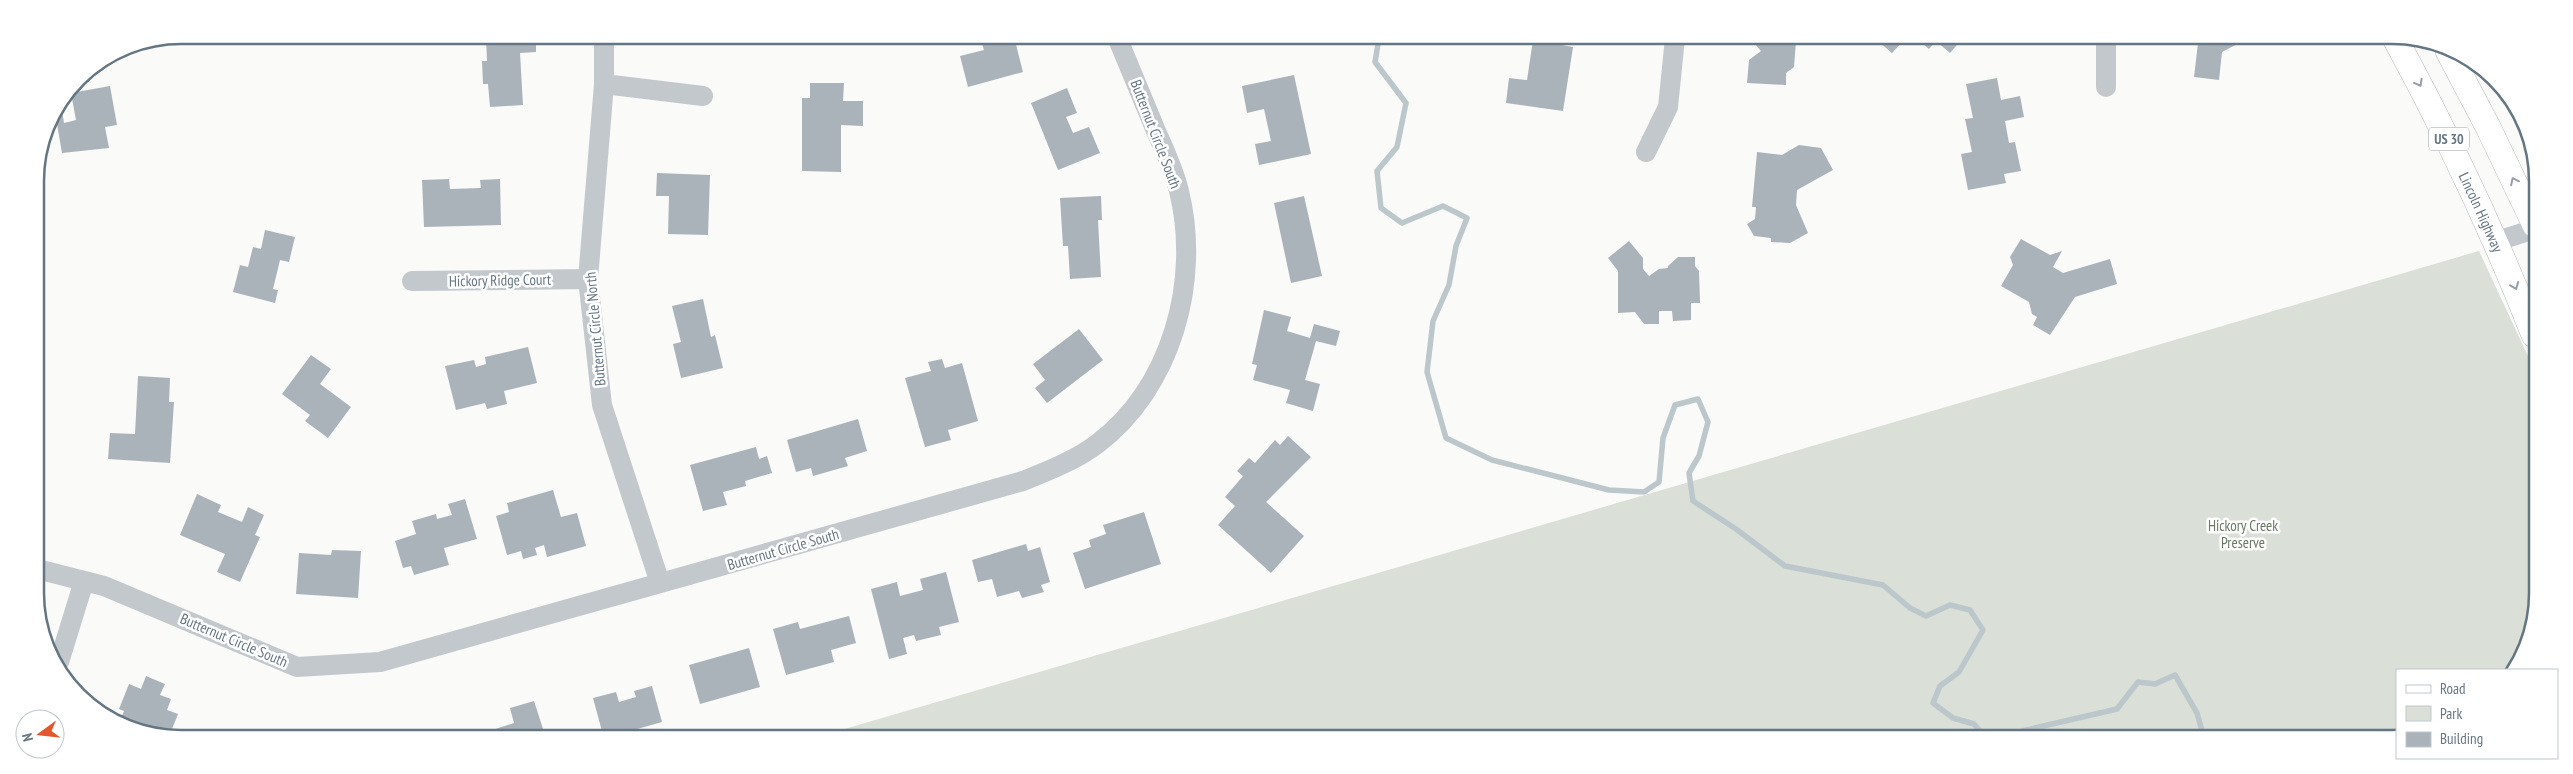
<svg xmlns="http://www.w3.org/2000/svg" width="2573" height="774" font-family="'PT Sans Narrow',sans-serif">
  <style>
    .green { fill: #dadfd7 }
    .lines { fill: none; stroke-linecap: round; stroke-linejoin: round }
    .stream { stroke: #bbc7cb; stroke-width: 5.5 }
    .building { fill: #aab3b9 }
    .major-casing { stroke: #b5babe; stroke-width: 26 }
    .minor { stroke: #c3c8cc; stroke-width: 20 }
    .major { stroke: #fff; stroke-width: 25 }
    .oneway { stroke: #939fa8 }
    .labels { text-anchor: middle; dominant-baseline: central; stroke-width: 5; stroke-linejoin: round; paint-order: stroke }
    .shield { fill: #fff; stroke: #939fa8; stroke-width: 1 }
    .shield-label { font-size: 14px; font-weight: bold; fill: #657683 }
    .street-label { font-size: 15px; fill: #657683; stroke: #fff }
    .park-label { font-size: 15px; fill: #687a64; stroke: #fff }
    .rim { fill: none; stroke: #657683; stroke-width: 2.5 }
  </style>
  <rect width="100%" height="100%" fill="#fafaf8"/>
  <!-- green -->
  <path class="green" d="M2479 251 2534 369 2533 630 2515 670H2397V739L824 735Z"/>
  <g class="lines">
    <!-- stream -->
    <path class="stream" d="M1379 38 1375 62 1406 103 1397 147 1377 171 1381 208 1402 223 1443 206 1467 218 1456 246 1449 285 1433 321 1427 372 1446 438 1492 460 1609 490 1644 492 1659 482 1663 438 1675 405 1698 399 1708 422 1699 456 1689 473 1693 501 1736 529 1785 566 1883 585 1910 608 1926 616 1950 605 1970 610 1983 630 1959 672 1940 686 1933 703 1953 718 1974 724 1986 738
      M2022 738V731L2117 709 2138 682 2155 684 2175 675 2197 713 2204 738"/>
  </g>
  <!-- building -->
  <path class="building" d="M486 36H536V52L520 53 523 105 490 107 488 84H483L482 61H487Z
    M980 37H1014L1023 72 968 87 960 56 984 50Z
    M1755 38 1810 39V43L1796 41 1794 67 1786 73V85L1747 83 1749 60 1761 51 1755 44Z
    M1881 39H1905L1892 53 1878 41Z
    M1917 39H1962L1950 53 1936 41 1929 49Z
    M2196 39 2245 40 2222 52 2219 80 2194 77 2198 43Z
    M1533 40 1573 47 1563 111 1506 103 1509 78 1527 80Z
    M1294 75 1311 154 1259 165 1255 144 1271 141 1264 109 1247 113 1242 86Z
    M1997 78 2001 100 2020 96 2024 117 2005 121 2009 143 2015 142 2021 171 2004 174 2006 183 1968 190 1961 154 1972 152 1965 119 1973 118 1966 84Z
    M810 83H844L843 101H863V126L841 125V172L802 171V98H810Z
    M110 86 117 125 105 127 109 148 62 153 57 124 50 125 49 120 55 112 62 111 64 123 76 120 71 93Z
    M1067 88 1077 113 1066 117 1073 133 1089 127 1100 153 1058 170 1031 103Z
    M1799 145 1821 148 1833 170 1797 190 1796 205 1808 233 1790 243 1771 242V238L1754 236 1747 224 1755 219 1756 207H1752L1757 152 1782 155Z
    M657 173 710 175 708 235 668 234 669 196H656Z
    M449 179 450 189 481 188 480 180 500 179 501 225 424 227 422 180Z
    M1101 196 1102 220H1098L1101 277 1070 279 1068 246H1063L1060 198Z
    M1304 196 1322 276 1291 283 1274 203Z
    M265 230 295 237 289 262 280 260 273 289 278 290 275 303 233 292 240 265 248 267 253 247 261 249Z
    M2021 239 2050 255 2062 251 2053 267 2063 273 2110 259 2117 284 2075 297 2050 335 2033 325 2037 317 2032 314 2029 302 2001 286 2013 265 2010 257Z
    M1629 241 1643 258V269L1649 276 1659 269 1668 268V266L1678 257H1695V266L1699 271 1700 303H1691V320L1673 321 1672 311H1659V324H1644L1635 312 1618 313V271L1608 258Z
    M703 299 711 337 715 335 723 368 681 378 673 344 681 342 672 306Z
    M1264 310 1291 317 1287 331 1310 338 1314 324 1340 331 1336 346 1316 341 1305 380 1320 384 1313 411 1286 403 1290 390 1253 380 1257 365 1252 364Z
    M1079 329 1103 360 1047 403 1035 388 1045 380 1033 364Z
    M528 347 537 383 504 391 507 404 487 409 485 403 456 410 445 366 474 360 476 367 486 364 485 357Z
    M311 355 331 369 320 384 351 407 328 438 305 421 310 415 282 394Z
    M942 359 945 368 962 363 978 421 948 430 951 440 925 447 905 378 931 371 928 362Z
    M138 376 170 378 169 402H174L170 463 108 459 110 433 135 434Z
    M858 419 867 451 845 458 848 466 813 476 811 468 796 472 787 440Z
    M1288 436 1311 457 1266 502 1304 536 1271 573 1218 525 1235 506 1225 497 1243 476 1237 471 1249 458 1255 463 1275 440 1280 445Z
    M756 447 759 459 767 456 772 473 745 481 746 486 723 492 727 505 703 511 690 465Z
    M553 490 561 517 577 513 586 546 547 557 544 545 535 548 537 555 523 559 521 551 507 555 496 516 509 512 507 503Z
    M197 494 221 505 218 512 242 522 248 507 264 515 255 535 260 537 240 582 217 572 225 554 180 535Z
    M465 499 477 539 444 548 449 565 414 575 411 566 403 568 395 541 416 534 412 521 436 514 437 519 452 515 448 504Z
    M1144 512 1161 564 1085 589 1073 553 1091 547 1089 540 1106 534 1103 525Z
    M1026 544 1028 551 1040 547 1050 582 1041 585 1044 592 1022 598 1019 591 997 597 992 579 978 582 972 560Z
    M332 550 361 551 358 598 296 594 299 553 331 555Z
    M946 572 959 622 939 627 941 635 916 641 914 635 903 638 907 654 889 659 871 589 897 582 900 596 923 590 920 579Z
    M849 616 856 643 831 650 834 662 786 675 773 629 798 622 800 629Z
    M749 648 760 687 700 704 689 665Z
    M146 676 165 684 160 695 171 699 167 710 178 714 170 734H144L120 721 124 711 119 709 129 684 141 689Z
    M652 686 662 722 616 735H603L593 698 616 692 619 702 636 697 634 691Z
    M534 701 545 735H477L514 723 510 708Z"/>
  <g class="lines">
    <!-- major casing -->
    <g class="major-casing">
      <g id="major">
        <path id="s1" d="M2396 40C2448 136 2494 233 2534 335"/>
        <path d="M2448 51 2488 127 2535 225"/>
      </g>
    </g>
    <!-- minor -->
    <path class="minor" d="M604 36V84L588 279 602 405 660 583
      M604 84 703 96
      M2106 87V39
      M1646 152 1668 107 1675 38
      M2497 241 2535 229
      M412 281 588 279
      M37 569 104 586 297 667 380 662 1023 481C1048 471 1076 460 1097 444 1172 387 1201 281 1179 191 1174 170 1165 151 1156 131 1143 100 1130 68 1117 37
      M59 662 84 581"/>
    <!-- major -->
    <use href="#major" class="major"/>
  </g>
  <!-- one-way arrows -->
  <defs><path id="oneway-chevron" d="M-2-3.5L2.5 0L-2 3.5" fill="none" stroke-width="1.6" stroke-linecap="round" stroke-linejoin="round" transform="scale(1.25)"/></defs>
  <g class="oneway">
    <use href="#oneway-chevron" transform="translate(2419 83) rotate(61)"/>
    <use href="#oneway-chevron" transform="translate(2514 181) rotate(-116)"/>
    <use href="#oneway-chevron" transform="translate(2515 286) rotate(68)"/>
  </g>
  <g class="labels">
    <!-- shield labels -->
    <rect class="shield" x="2429" y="127.5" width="40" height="23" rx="4"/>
    <g class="shield-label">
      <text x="2449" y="139">US 30</text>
    </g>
    <!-- street labels -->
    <g class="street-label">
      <text transform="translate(1156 134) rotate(69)">Butternut Circle South</text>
      <text stroke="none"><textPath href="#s1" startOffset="192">Lincoln Highway</textPath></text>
      <text transform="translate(500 280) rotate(-1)">Hickory Ridge Court</text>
      <text transform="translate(595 329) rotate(-95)">Butternut Circle North</text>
      <text transform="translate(783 549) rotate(-16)">Butternut Circle South</text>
      <text transform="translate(234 640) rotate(23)">Butternut Circle South</text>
    </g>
    <!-- park labels -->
    <g class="park-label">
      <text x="2243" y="525">Hickory Creek<tspan x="2243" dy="17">Preserve</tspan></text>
    </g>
  </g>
  <!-- crop -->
  <path d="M0 0H2573V774H0ZM181 44H2392A137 137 0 0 1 2529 181V593A137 137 0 0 1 2392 730H181A137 137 0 0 1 44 593V181A137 137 0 0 1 181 44Z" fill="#fff" fill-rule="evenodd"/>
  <path class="rim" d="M181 44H2392A137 137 0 0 1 2529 181V593A137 137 0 0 1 2392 730H181A137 137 0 0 1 44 593V181A137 137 0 0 1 181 44Z"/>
  <!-- legend -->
  <rect x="2396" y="669" width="162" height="90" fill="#ffffff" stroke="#c1c8cd"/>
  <rect x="2406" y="685" width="25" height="8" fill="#ffffff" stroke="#c1c8cd"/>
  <text x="2440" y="694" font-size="15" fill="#657683">Road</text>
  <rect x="2406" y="706" width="25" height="15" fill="#dadfd7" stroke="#c1c8cd"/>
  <text x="2440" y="719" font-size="15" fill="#657683">Park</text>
  <rect x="2406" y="732" width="25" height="15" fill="#aab3b9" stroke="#c1c8cd"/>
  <text x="2440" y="744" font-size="15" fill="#657683">Building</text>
  <!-- north arrow -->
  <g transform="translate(40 734) rotate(255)"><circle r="24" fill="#ffffff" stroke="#c1c8cd"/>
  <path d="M0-4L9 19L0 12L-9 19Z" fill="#e4572e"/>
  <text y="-8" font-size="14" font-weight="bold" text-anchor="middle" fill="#657683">N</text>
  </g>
</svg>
